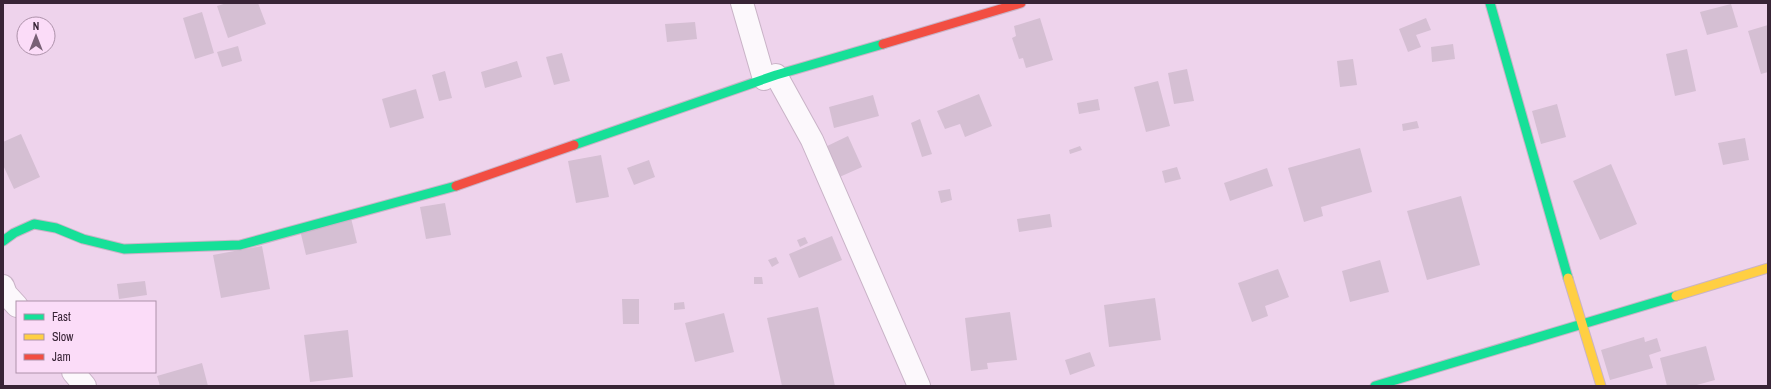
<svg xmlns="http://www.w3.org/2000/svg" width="1771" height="389" font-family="'Archivo Narrow',sans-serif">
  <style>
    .building { fill: #d5bfd3 }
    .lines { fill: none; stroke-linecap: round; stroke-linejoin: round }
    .street-casing { stroke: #c9b3c7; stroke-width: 24 }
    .fast-casing { stroke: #c9b3c7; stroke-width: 11 }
    .slow-casing { stroke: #c9b3c7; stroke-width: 11 }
    .jam-casing { stroke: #c9b3c7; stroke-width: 11 }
    .street { stroke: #fcf8fc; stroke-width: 22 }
    .fast { stroke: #16e098; stroke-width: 9 }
    .slow { stroke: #ffcf43; stroke-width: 9 }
    .jam { stroke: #f24e42; stroke-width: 9 }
  </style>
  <rect width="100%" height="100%" fill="#eed3ec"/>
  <!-- building -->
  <path class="building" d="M227 3H258L266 24 228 38 217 6Z
    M1731 4 1738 27 1707 35 1700 12Z
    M202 12 214 53 195 59 183 18Z
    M1040 18 1053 60 1026 68 1023 58 1019 59 1012 38 1016 36 1014 26Z
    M1426 18 1431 30 1416 35 1421 47 1408 52 1399 29Z
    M695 22 697 39 667 42 665 24Z
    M1768 25V72L1761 74 1748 31Z
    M1453 44 1455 59 1432 62 1431 47Z
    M238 46 242 61 222 67 217 52Z
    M1687 49 1696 91 1675 96 1666 54Z
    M562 53 570 81 554 85 546 57Z
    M1353 59 1357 85 1340 87 1337 61Z
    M517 61 522 77 485 88 481 72Z
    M1187 69 1194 101 1174 104 1168 73Z
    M445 71 452 98 439 101 432 75Z
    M1158 81 1170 126 1146 132 1134 87Z
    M416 89 424 118 390 128 382 99Z
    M979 94 992 126 965 137 960 124 945 129 937 111Z
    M873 95 879 116 834 128 829 107Z
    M1098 99 1100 110 1079 114 1077 103Z
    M1557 104 1566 137 1541 144 1532 111Z
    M920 119 932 154 922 157 911 123Z
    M1417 121 1419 128 1403 131 1402 124Z
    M21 134 40 177 14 189 3 165V142Z
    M848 136 862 167 835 179 821 149Z
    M1745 138 1749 160 1723 165 1718 143Z
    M1080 146 1082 150 1070 154 1069 150Z
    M1360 148 1372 192 1321 207 1323 216 1304 222 1288 168Z
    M601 155 609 197 576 203 568 161Z
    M649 160 655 177 634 185 627 168Z
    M1611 164 1637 224 1600 240 1573 181Z
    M1177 167 1181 179 1165 183 1162 171Z
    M1267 168 1273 186 1230 201 1224 183Z
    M950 189 952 200 941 203 938 191Z
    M1461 196 1480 265 1427 280 1407 211Z
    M445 203 451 235 426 239 420 207Z
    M1050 214 1052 227 1019 232 1017 219Z
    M351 218 357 243 306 255 300 230Z
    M832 236 842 260 799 278 789 254Z
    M805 237 808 243 800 247 797 240Z
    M262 246 270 289 221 298 213 255Z
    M776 257 779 263 772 267 768 260Z
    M1380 260 1389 292 1350 302 1342 271Z
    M1278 269 1289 297 1265 306 1268 316 1252 322 1238 283Z
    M754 277H762L763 284H754Z
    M145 281 147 295 119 299 117 284Z
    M1155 298 1161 340 1109 347 1104 305Z
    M622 299H639V324H623Z
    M684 302 685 309 674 310V303Z
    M818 307 835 386H782L767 318Z
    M1010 312 1017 360 987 363 988 369 971 371 965 318Z
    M724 313 734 352 695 362 685 323Z
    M348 330 353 377 310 382 304 335Z
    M1644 337 1645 342 1657 338 1661 351 1649 355 1653 368 1610 380 1601 350Z
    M1706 346 1715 380 1693 386H1667L1660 358Z
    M1090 352 1095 366 1070 375 1065 360Z
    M202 363 208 386H160L157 376Z"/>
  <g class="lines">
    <!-- street casing -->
    <g class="street-casing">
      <path id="street" d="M742 3 764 79
        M776 75 812 140 919 386
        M3 286 6 294 17 306
        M73 372 85 386"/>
    </g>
    <!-- fast casing -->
    <g class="fast-casing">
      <path id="fast" d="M1490 3 1568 278
        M574 145 776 75 883 44
        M3 241 14 233 34 224 56 228 83 239 124 249 240 245 456 186
        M1375 386 1676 296"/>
    </g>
    <!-- slow casing -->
    <g class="slow-casing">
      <path id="slow" d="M1568 278 1601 386
        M1676 296 1768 268"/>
    </g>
    <!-- jam casing -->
    <g class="jam-casing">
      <path id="jam" d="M883 44 1021 3
        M456 186 574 145"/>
    </g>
    <!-- street -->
    <use href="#street" class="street"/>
    <!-- fast -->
    <use href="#fast" class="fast"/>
    <!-- slow -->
    <use href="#slow" class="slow"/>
    <!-- jam -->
    <use href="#jam" class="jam"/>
  </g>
  <!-- border -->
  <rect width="1771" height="389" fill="none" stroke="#382436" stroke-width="8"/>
  <!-- legend -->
  <rect x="16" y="301" width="140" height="72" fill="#fbdcf8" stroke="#ad92aa"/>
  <rect x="24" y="314" width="20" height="6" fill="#16e098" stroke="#ad92aa"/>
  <text x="52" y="321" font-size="12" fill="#382436">Fast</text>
  <rect x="24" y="334" width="20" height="6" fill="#ffcf43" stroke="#ad92aa"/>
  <text x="52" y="341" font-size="12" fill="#382436">Slow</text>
  <rect x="24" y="354" width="20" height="6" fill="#f24e42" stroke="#ad92aa"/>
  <text x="52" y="361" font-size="12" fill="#382436">Jam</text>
  <!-- north arrow -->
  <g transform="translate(36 36)"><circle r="19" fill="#fbdcf8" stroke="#ad92aa"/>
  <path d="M0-3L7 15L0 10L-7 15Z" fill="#786176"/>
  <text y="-6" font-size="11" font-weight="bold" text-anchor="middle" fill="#382436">N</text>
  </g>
</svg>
